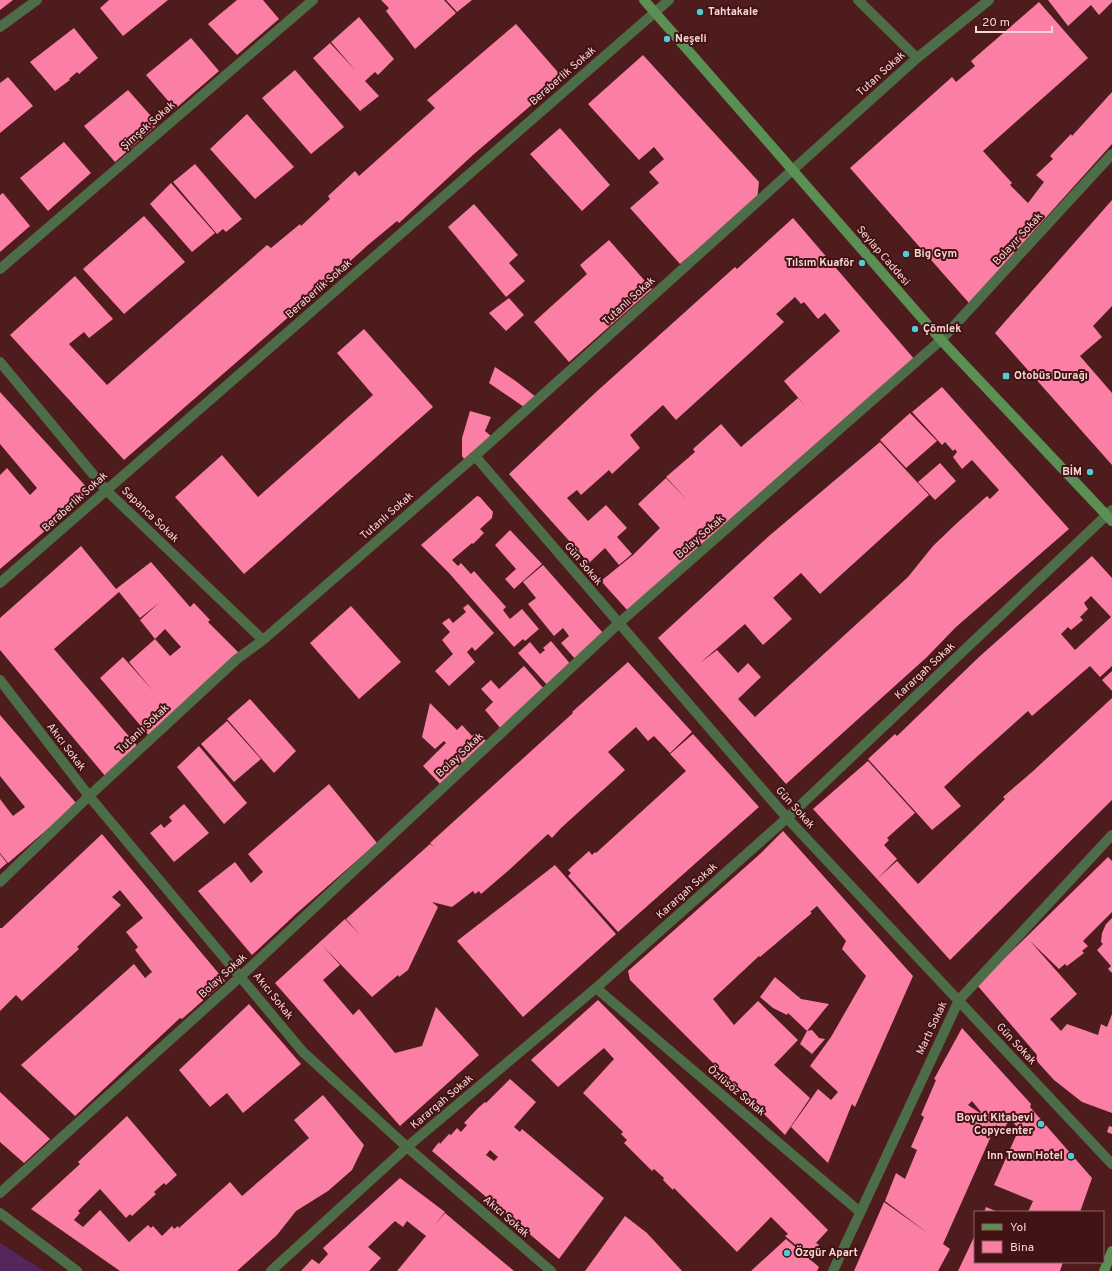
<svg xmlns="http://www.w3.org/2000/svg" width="1112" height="1271" font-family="Overpass,sans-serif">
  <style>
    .green { fill: #54275c }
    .building { fill: #fb7ea5; fill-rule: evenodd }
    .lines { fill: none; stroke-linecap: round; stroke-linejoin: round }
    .street { stroke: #4c6d47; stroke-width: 10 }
    .secondary { stroke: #5a9053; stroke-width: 10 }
    .poi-dot { fill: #51ccd4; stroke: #431214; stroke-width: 1.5 }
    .labels { text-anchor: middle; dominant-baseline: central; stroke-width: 4; stroke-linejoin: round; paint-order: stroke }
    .poi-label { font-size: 11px; font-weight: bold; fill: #f8d6d4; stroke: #431214; text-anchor: start }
    .street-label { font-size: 11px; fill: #f8d6d4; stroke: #431214 }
  </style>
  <rect width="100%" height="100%" fill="#4f1c1d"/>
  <!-- green -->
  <path class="green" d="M0 1243 44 1271H0Z"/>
  <!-- building -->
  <path class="building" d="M0 0H13L0 10Z
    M109 0H168L123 36 100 8Z
    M237 0H263L279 19 237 55 208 24Z
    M381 0H444L456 13 415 49 386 11 389 8Z
    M446 0H472L457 12Z
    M1048 0H1112V2L1099 15 1091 5 1068 26Z
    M1039 2 1088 58 983 151 1012 183 1010 185 1028 203 1044 182 1036 175 1053 159 1050 156 1071 134 1072 136 1112 92V144L969 303 850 168 952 77 956 82 975 66 971 61Z
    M359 17 394 59 378 75 375 72 365 81 379 96 360 111 313 58 330 43 356 71 331 42Z
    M516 24 563 78 474 154 399 223 397 221 368 245 284 321 124 460 10 335 75 276 113 319 89 338 84 332 69 344 107 385 267 245 271 248 300 224 301 226 330 199 328 196 355 171 359 176 435 108 427 100Z
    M74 28 98 58 79 74 77 72 69 79 70 80 55 91 30 62Z
    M191 38 219 71 175 109 146 75Z
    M643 55 759 182 757 200 680 264 630 208 659 183 649 172 664 159 654 147 639 160 588 104Z
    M295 70 344 127 311 154 262 98Z
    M8 77 33 106 0 133V83Z
    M128 90 158 124 115 162 84 126Z
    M247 114 294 167 255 199 210 149Z
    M560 128 610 185 582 211 530 154Z
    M64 142 91 173 48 211 20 178Z
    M195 164 242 219 226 232 223 229 217 234 173 182Z
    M171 183 215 233 192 252 150 204Z
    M3 193 30 226 0 252V195Z
    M1112 200V306L1093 326 1102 337 1080 356 1112 393V465L995 333Z
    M474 204 518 255 509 263 525 281 506 297 448 227Z
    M144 216 185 262 124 314 83 269Z
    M793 218 915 360 628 611 601 581 633 555 660 528 638 504 666 478 688 501 666 477 695 452 693 449 721 424 741 447 798 398 806 407 784 381 840 331 825 313 818 319 804 302 801 304 795 297 776 314 784 322 676 420 663 405 630 435 640 448 612 474 609 470 581 495 577 490 567 498 588 521 606 505 627 528 617 537 632 554 619 565 605 548 589 563 509 474 595 393 735 267 737 269Z
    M609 240 652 289 569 362 534 322 587 274 580 265Z
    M509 298 524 315 506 331 489 313Z
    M364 329 433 407 244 574 175 497 222 455 258 497 373 395 337 353Z
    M495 367 517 382 536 397 524 407 489 383Z
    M942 387 1069 529 956 627 927 657 786 784 658 638 769 536 880 442 929 495 820 594 801 573 773 598 766 590 792 619 763 645 745 624 700 663 717 650 738 673 748 663 761 677 738 699 755 717 908 577 933 546 957 523 987 496 990 499 999 490 972 460 962 469 953 457 957 452 955 449 953 451 945 442 942 445 912 412Z
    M0 392 91 492 0 569V475L7 468 30 495 37 488 0 444Z
    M470 411 491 417 485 431 491 436 464 459 462 456V438Z
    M910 413 937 441 906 468 880 440Z
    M940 463 956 481 935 500 918 482Z
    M477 496 480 497 493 512 492 518 480 529 484 533 473 544 472 543 452 560 458 566 461 563 471 574 474 571 506 607 503 610 510 619 522 609 539 629 525 641 523 639 514 647 449 573 421 545Z
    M510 530 542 564 514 589 505 579 516 569 495 545Z
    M81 546 116 589 151 562 190 607 194 603 210 620 208 622 241 655 151 738 100 678 123 657 153 691 129 662 155 639 170 656 181 647 165 629 155 639 140 620 160 602 140 618 119 592 54 649 139 748 106 777 0 650V618Z
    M1092 556 1112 578V666L1100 677 1090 666 1032 716 1028 711 971 762 944 787 961 806 932 830 868 759 895 734 897 736 979 657ZM1091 596 1111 617 1075 650 1061 634 1068 627 1071 630 1083 620 1080 617 1088 609 1084 603Z
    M543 565 603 633 577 661 561 643 569 636 563 628 554 636 528 604 536 598 523 582Z
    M468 604 494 633 475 651 472 647 467 652 475 662 449 686 435 671 453 654 442 640 450 632 442 623 449 618 453 623 466 612 463 608Z
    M351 606 401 662 359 699 310 643Z
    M551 641 572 666 549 687 518 653 530 642 540 654 545 650 543 648Z
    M628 662 692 732 670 753 654 736 648 741 636 727 608 752 625 770 561 828 552 838 548 834 509 870 481 894 479 891 475 894 473 891 452 907 432 902 438 907 408 970 399 977 398 975 372 997 322 945 340 965 323 980 353 1015 359 1009 395 1053 422 1046 436 1007 479 1055 400 1126 275 983 345 919 360 935 346 919 430 844 434 847 430 843 573 713 572 712Z
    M524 666 545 690 502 730 485 710 493 702 481 689 491 680 499 689Z
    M1112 671V691L1102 680Z
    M1112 698V800L950 960 877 879 897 861 918 884 1005 799 1003 797 1032 772Z
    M250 699 296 751 274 773 227 719Z
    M430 703 457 730 462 725 472 736 477 732 486 741 440 784 423 766 446 743 444 741 435 749 422 737Z
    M0 715 77 804 8 863 0 853V799L13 816 25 807 0 776Z
    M227 721 261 759 234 782 201 744Z
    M693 734 759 807 618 932 568 876 571 873 568 870 589 851 592 855 595 852 596 853 686 771 670 754Z
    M199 746 247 803 224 824 177 767Z
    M868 761 915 813 887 838 889 840 884 845 897 859 877 879 813 809Z
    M329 784 377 843 297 913 252 955 198 891 235 862 251 883 263 872 248 854Z
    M184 804 209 833 174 862 150 833 161 824 164 828 172 821 169 817Z
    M783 831 913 976 855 1107 852 1104 828 1163 791 1127 818 1089 831 1100 838 1092 810 1066 831 1037 866 976 842 949 846 941 817 906 810 912 812 913 760 957 759 956 713 999 734 1025 758 1001 798 1040 774 1065 810 1098 785 1135 630 980 628 971 760 854Z
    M102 834 225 981 182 1019 180 1018 75 1116 21 1065 134 964 145 978 152 972 135 950 138 947 126 932 143 918 120 890 112 897 121 905 77 947 79 949 22 1001 16 995 0 1011V928H2Z
    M0 854 7 863 0 869Z
    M1108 857 1112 861V912L1083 941 1088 946 1082 951 1084 953 1067 966 1065 964 1059 969 1030 941 1077 994 1050 1019 1061 1031 1067 1024 1098 1035 1101 1024 1107 1027 1112 1014V1113L1082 1102 1054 1080 1034 1058 1037 1055 977 985Z
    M555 865 616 934 523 1017 457 941Z
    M1112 918V973L1108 969 1111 966 1097 950 1103 944 1101 942 1102 933 1106 924Z
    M775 977 801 999 829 1004 807 1031 788 1013 787 1015 773 1008 760 997Z
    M598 1000 828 1230 816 1243 819 1245 809 1256 785 1236 788 1234 771 1217 737 1252 674 1188 673 1190 663 1180 664 1178 654 1169 652 1171 624 1143 627 1140 621 1134 623 1132 583 1093 614 1059 604 1048 558 1087 531 1060Z
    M249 1004 301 1064 243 1113 227 1093 210 1107 179 1070Z
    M962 1028 1031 1104 1030 1107 1092 1178 1080 1212H1028L1033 1201 994 1185 1019 1129 1010 1119 1003 1130 996 1125 943 1244 950 1249 938 1271H854L884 1202 929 1234 885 1201 896 1173 905 1179 917 1150 911 1147 924 1117 921 1115 936 1080 934 1079ZM972 1101 981 1112 980 1113 968 1105Z
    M812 1030 819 1038 825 1039 812 1054 800 1044 807 1031Z
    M510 1079 536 1102 514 1127 520 1132 522 1129 604 1198 559 1259 432 1151 439 1142 440 1144 449 1134 451 1135 457 1128 461 1132 467 1125 464 1123 478 1108 485 1102 486 1103ZM490 1150 498 1157 494 1161 486 1155Z
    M0 1092 50 1139 24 1163 0 1142Z
    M323 1095 364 1145 352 1170 328 1191 296 1211 277 1235 237 1271H120L31 1209 80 1164 78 1162 127 1116 177 1175 166 1185 164 1183 154 1192 156 1194 132 1216 130 1214 126 1218 100 1189 78 1211 80 1213 74 1220 83 1227 100 1210 129 1242 148 1225 151 1228 153 1226 162 1236 172 1226 174 1229 178 1226 179 1228 230 1182 242 1196 309 1138 294 1120Z
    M1109 1126 1112 1127V1134L1107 1132Z
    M400 1178 445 1212 435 1225 445 1213 514 1271H397L426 1236 407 1221 403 1227 395 1221 368 1247 381 1258 369 1271H301L312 1259 319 1264 328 1254 323 1248Z
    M986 1207 998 1212H984Z
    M625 1216 647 1233 682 1271H585Z
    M975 1235V1262H1063L1060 1271H958Z
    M786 1239 819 1267 817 1271H751Z"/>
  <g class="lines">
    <!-- street -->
    <path class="street" d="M858 0 917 58
      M0 27 37 0
      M0 269 313 0
      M0 362 106 490 263 640
      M475 456 787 818 1112 1164
      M0 583 669 0
      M0 680 89 796 303 1052 407 1147 551 1271
      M0 882 89 796 237 659 263 640 475 456 917 58 989 0
      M596 988 860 1212
      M0 1193 241 976 618 624 941 340 1112 154
      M0 1213 77 1271
      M271 1271 407 1147 596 988 787 818 1112 510
      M833 1271 959 1000 1112 835"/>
    <!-- secondary -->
    <path class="secondary" d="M644 0 941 340 1112 521
      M1104 1271 1112 1251"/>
  </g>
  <!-- markers -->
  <g class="poi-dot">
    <circle cx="700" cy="12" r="4"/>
    <circle cx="667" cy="39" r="4"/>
    <circle cx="906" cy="254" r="4"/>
    <circle cx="862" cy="263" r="4"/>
    <circle cx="915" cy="329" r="4"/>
    <rect x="1002" y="372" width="8" height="8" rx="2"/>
    <circle cx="1090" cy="472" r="4"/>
    <circle cx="1041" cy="1124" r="4"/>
    <circle cx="1071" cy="1156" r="4"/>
    <circle cx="787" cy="1253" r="4"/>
  </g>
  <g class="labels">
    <!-- poi labels -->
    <g class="poi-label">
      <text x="708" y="12">Tahtakale</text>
      <text x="675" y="39">Neşeli</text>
      <text x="914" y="254">Big Gym</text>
      <text x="854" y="263" text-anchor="end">Tılsım Kuaför</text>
      <text x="923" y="329">Çömlek</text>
      <text x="1014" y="376">Otobüs Durağı</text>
      <text x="1082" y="472" text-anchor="end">BİM</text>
      <text x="1033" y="1118" text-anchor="end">Boyut Kitabevi<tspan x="1033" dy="13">Copycenter</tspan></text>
      <text x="1063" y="1156" text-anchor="end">Inn Town Hotel</text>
      <text x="795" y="1253">Özgür Apart</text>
    </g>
    <!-- street labels -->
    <g class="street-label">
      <text transform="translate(881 74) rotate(-42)">Tutan Sokak</text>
      <text transform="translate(563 76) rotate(-41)">Beraberlik Sokak</text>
      <text transform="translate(148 126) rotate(-41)">Şimşek Sokak</text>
      <text transform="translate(1018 239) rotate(-47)">Bolayır Sokak</text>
      <text transform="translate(883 256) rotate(49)">Seylap Caddesi</text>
      <text transform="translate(319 289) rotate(-41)">Beraberlik Sokak</text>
      <text transform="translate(629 301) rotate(-42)">Tutanlı Sokak</text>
      <text transform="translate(75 502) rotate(-42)">Beraberlik Sokak</text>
      <text transform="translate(150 515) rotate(44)">Sapanca Sokak</text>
      <text transform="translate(387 516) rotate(-41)">Tutanlı Sokak</text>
      <text transform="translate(700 537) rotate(-41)">Bolay Sokak</text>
      <text transform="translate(583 564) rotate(50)">Gün Sokak</text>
      <text transform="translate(925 671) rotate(-43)">Karargah Sokak</text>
      <text transform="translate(143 729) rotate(-43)">Tutanlı Sokak</text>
      <text transform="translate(66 747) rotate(53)">Akıcı Sokak</text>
      <text transform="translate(460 755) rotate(-43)">Bolay Sokak</text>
      <text transform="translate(795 808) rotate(48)">Gün Sokak</text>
      <text transform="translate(687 891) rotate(-42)">Karargah Sokak</text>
      <text transform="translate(223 976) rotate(-42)">Bolay Sokak</text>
      <text transform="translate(273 996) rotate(51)">Akıcı Sokak</text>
      <text transform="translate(932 1028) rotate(-65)">Martı Sokak</text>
      <text transform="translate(1016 1044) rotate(47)">Gün Sokak</text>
      <text transform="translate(736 1091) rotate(40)">Özlüsöz Sokak</text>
      <text transform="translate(442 1102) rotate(-40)">Karargah Sokak</text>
      <text transform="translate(506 1217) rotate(41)">Akıcı Sokak</text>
    </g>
  </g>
  <!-- legend -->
  <rect x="974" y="1211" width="130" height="52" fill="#431214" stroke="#8b6061"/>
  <rect x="982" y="1224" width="20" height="6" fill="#5a9053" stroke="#8b6061"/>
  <text x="1010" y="1231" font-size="12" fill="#f8d6d4">Yol</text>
  <rect x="982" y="1241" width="20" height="12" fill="#fb7ea5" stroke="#8b6061"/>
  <text x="1010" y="1251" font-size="12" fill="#f8d6d4">Bina</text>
  <!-- scale -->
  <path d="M976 26v6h76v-6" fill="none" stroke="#f8d6d4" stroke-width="2"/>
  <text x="982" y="26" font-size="12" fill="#f8d6d4" stroke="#431214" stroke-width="3" paint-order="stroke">20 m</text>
</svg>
